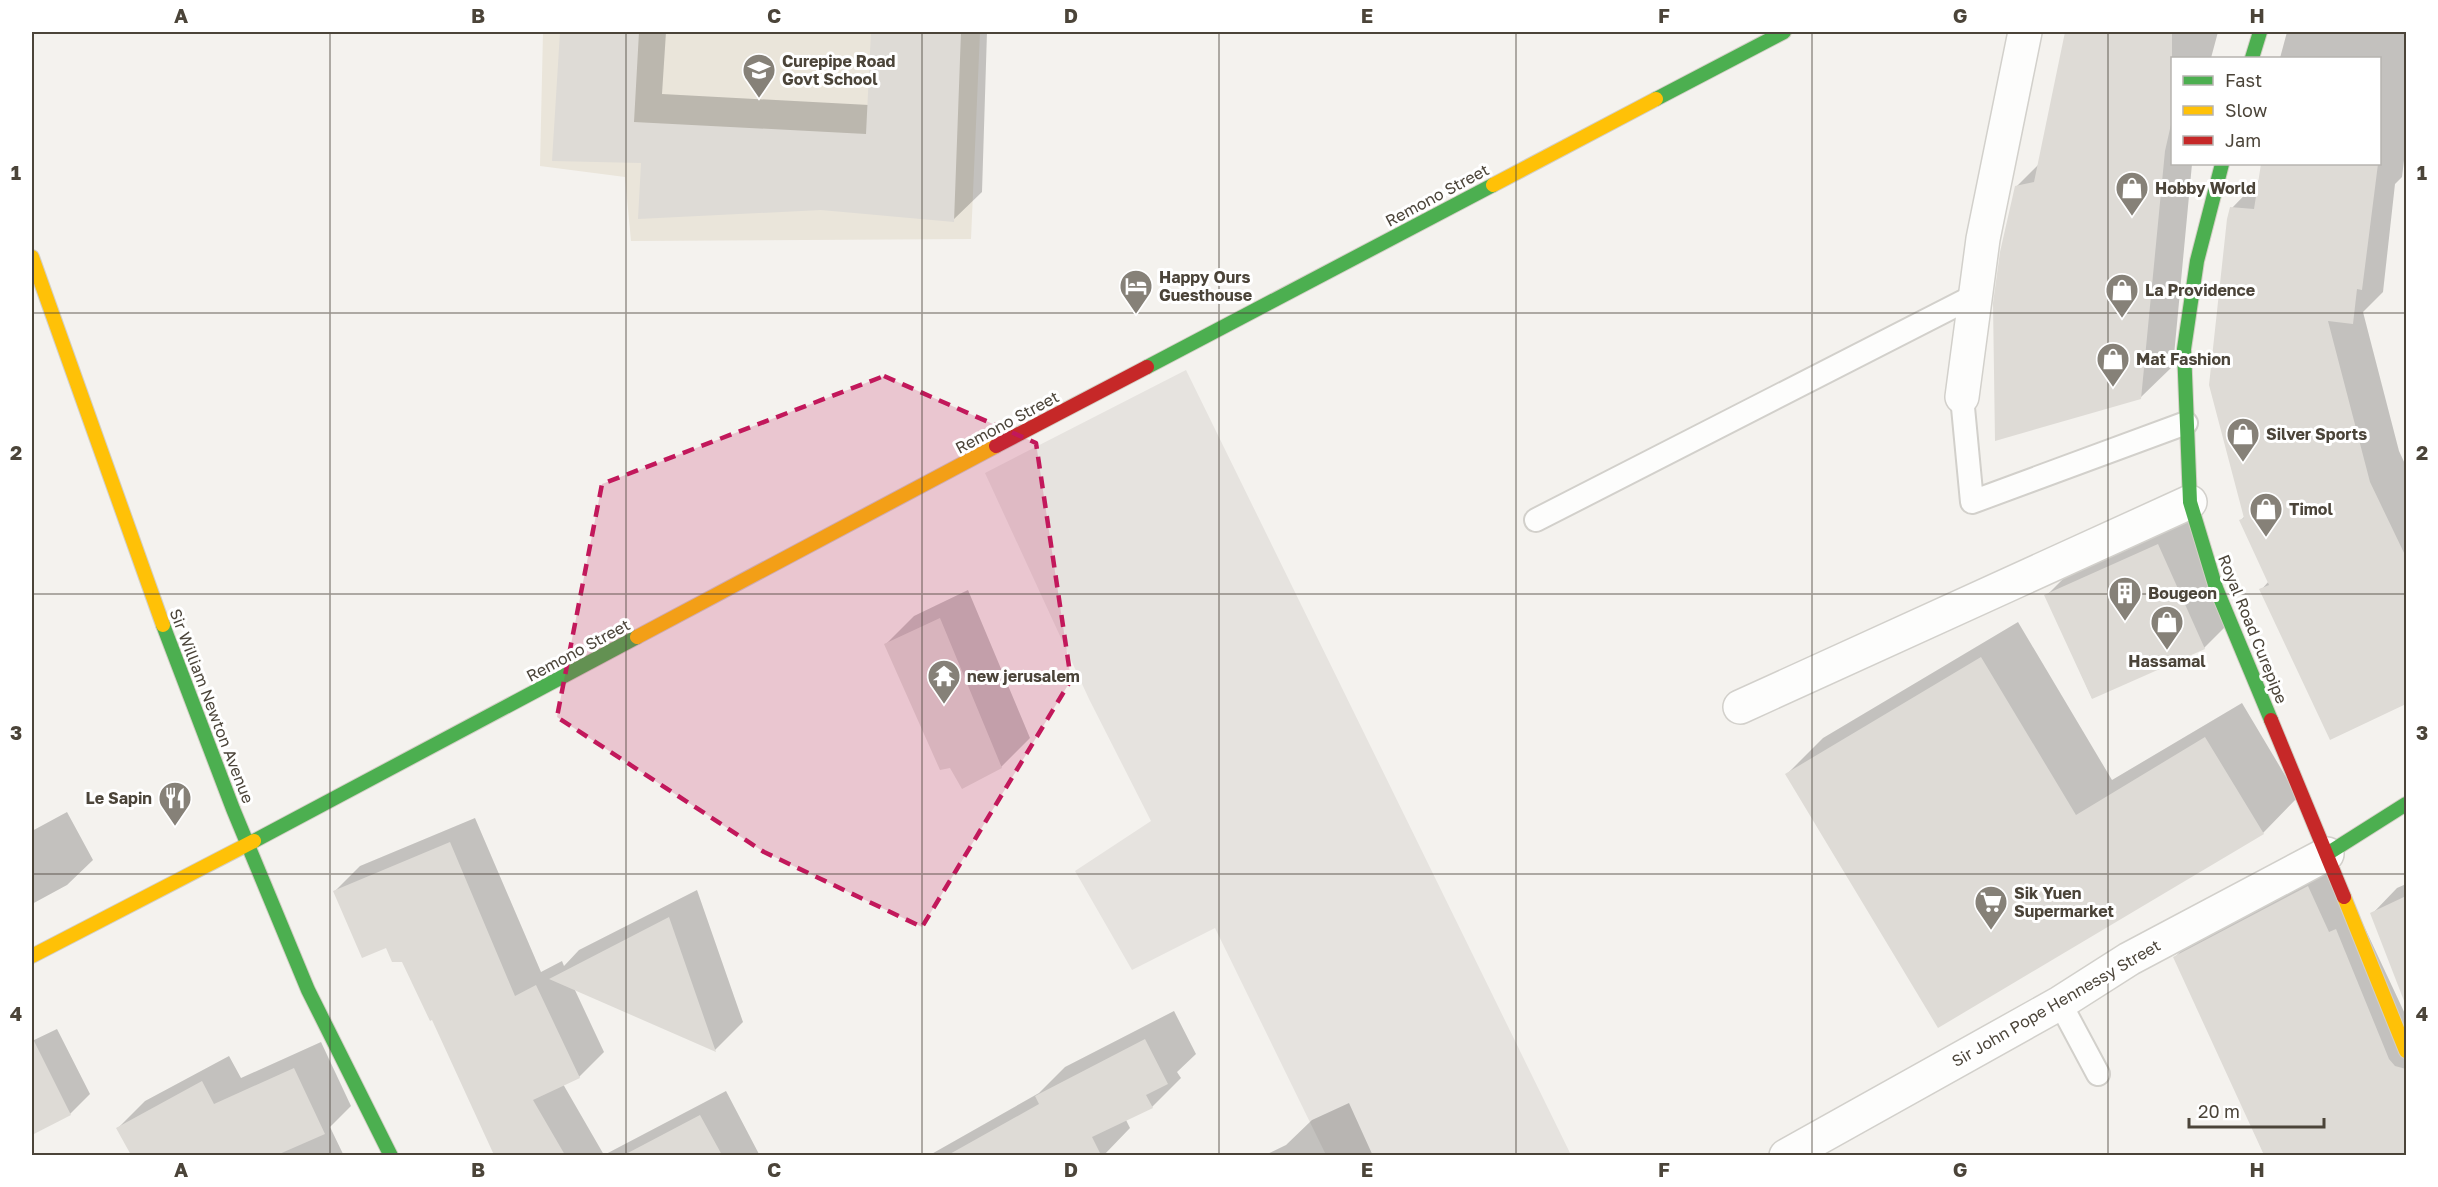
<svg xmlns="http://www.w3.org/2000/svg" width="2438" height="1187" font-family="'Golos Text',sans-serif">
  <style>
    .education { fill: #eae5da }
    .parking { fill: #e6e3df }
    .shadow { fill: #0003 }
    .building { fill: #dedbd6 }
    .lines { fill: none; stroke-linecap: round; stroke-linejoin: round }
    .lane-casing { stroke: #d2d0cb; stroke-width: 26 }
    .street-casing { stroke: #d2d0cb; stroke-width: 36 }
    .fast-casing { stroke: #d3cfc5; stroke-width: 16 }
    .slow-casing { stroke: #d3cfc5; stroke-width: 16 }
    .jam-casing { stroke: #d3cfc5; stroke-width: 16 }
    .lane { stroke: #fdfdfc; stroke-width: 22 }
    .street { stroke: #fdfdfc; stroke-width: 33 }
    .fast { stroke: #4caf50; stroke-width: 14 }
    .slow { stroke: #ffc107; stroke-width: 14 }
    .jam { stroke: #c62828; stroke-width: 14 }
    .marked { fill: #c2185b; fill-opacity: 0.2; stroke: #c2185b; stroke-width: 4.5; stroke-dasharray: 12 8; stroke-linejoin: round }
    .grid { fill: none; stroke: #4b4439; stroke-width: 1.5; stroke-opacity: 0.55 }
    .labels { text-anchor: middle; dominant-baseline: central; stroke-width: 6; stroke-linejoin: round; paint-order: stroke }
    .poi-label { font-size: 16px; font-weight: bold; fill: #4b4439; stroke: #fff; text-anchor: start }
    .street-label { font-size: 16px; fill: #4b4439; stroke: #fff }
    .neatline { fill: none; stroke: #4b4439; stroke-width: 2 }
    .grid-label { font-size: 20px; text-anchor: middle; font-weight: bold; fill: #4b4439 }
  </style>
  <rect width="100%" height="100%" fill="#f4f2ee"/>
  <!-- education -->
  <path class="education" d="M543 32H980L971 239 631 241 625 177 540 166Z"/>
  <!-- parking -->
  <path class="parking" d="M1186 370 1571 1155H1326L1215 928 1132 970 1075 871 1151 821 1089 699 985 473Z"/>
  <!-- shadow -->
  <path class="shadow" d="M561 32H666L662 94 869 105 873 32H987L982 192 953 220 642 161 554 160Z
    M2067 32H2218L2211 58H2172V164H2192L2173 366 2140 398 2016 187 2039 164Z
    M2287 32H2406V144L2402 177 2395 184 2383 292 2363 312 2399 451 2406 466V702L2330 738 2261 590 2269 581 2241 520 2245 516 2232 208 2260 179 2262 164H2380V58H2280Z
    M2186 516 2233 619 2204 648 2092 698 2046 596 2075 567Z
    M968 590 1030 738 1001 767 886 644 914 616Z
    M2018 622 2112 780 2242 703 2298 797 2263 833 1939 1026 1787 774 1823 738Z
    M67 812 93 860 67 885 32 904V831Z
    M475 818 541 972 562 961 564 966 579 950 697 890 743 1022 715 1050 574 988 604 1052 579 1077 563 1084 604 1155 726 1091 760 1156H496L433 1018 403 961 335 891 360 866Z
    M2334 862 2406 1016V1156H2265L2175 957 2200 932Z
    M2406 884V999L2372 914 2397 888Z
    M1174 1011 1196 1054 1177 1072 1181 1078 1152 1107 1126 1120 1130 1128 1103 1156H928L1039 1093 1065 1067Z
    M57 1029 90 1094 70 1114 32 1134V1041Z
    M321 1042 351 1106 330 1127 344 1156H133L118 1128 145 1101 229 1056 241 1078Z
    M1349 1103 1373 1156H1263L1286 1145 1312 1120Z"/>
  <!-- building -->
  <path class="building" d="M560 32H639L634 122 866 134 871 32H961L954 222 821 210 638 219 641 163 552 161Z
    M2065 32H2172V120L2165 151 2141 399 1995 441 1993 303 2000 252 2015 186 2034 182Z
    M2261 164H2378L2362 290 2357 289 2353 324 2328 321 2370 482 2406 557V704L2330 740 2259 589 2269 585 2239 520 2244 518 2209 385 2227 219 2230 207 2254 209Z
    M2158 544 2205 649 2092 699 2044 595Z
    M940 618 1002 768 962 789 950 768 940 770 884 644Z
    M1981 657 2076 815 2205 737 2264 834 1938 1028 1785 774Z
    M450 842 515 996 536 985 580 1078 533 1100 565 1155H494L432 1020 430 1021 402 962H392L386 948 362 958 333 891Z
    M2308 886 2329 932 2336 929 2389 1059 2395 1066 2406 1069V1155H2264L2173 957Z
    M2406 896V1006L2370 913Z
    M669 917 716 1052 549 979Z
    M32 1037 71 1115 32 1135Z
    M1145 1039 1168 1084 1146 1095 1153 1108 1092 1137 1101 1155H948L1039 1104 1035 1096Z
    M294 1068 325 1134 277 1155H131L116 1128 202 1081 214 1104Z
    M700 1115 722 1155H624Z"/>
  <g class="lines">
    <!-- lane casing -->
    <g class="lane-casing">
      <path id="lane" d="M1962 397 1972 502 2186 423
        M1536 520 1976 295
        M2060 1003 2098 1074"/>
    </g>
    <!-- street casing -->
    <g class="street-casing">
      <path id="street" d="M1962 397 1983 239 2025 32
        M1740 707 2190 502
        M1786 1156 2060 1003 2129 959 2327 854"/>
    </g>
    <!-- fast casing -->
    <g class="fast-casing">
      <path id="fast" d="M2252 58 2260 32
        M1656 99 1784 32
        M2222 164 2197 261 2184 349 2190 502 2216 588 2271 720
        M1147 367 1493 185
        M163 625 233 809 308 990 391 1156
        M254 841 637 637
        M2327 854 2406 804"/>
    </g>
    <!-- slow casing -->
    <g class="slow-casing">
      <path id="slow" d="M1493 185 1656 99
        M32 257 163 625
        M637 637 996 446
        M2344 897 2406 1051
        M32 956 254 841"/>
    </g>
    <!-- jam casing -->
    <g class="jam-casing">
      <path id="jam" d="M996 446 1147 367
        M2271 720 2344 897"/>
    </g>
    <!-- lane -->
    <use href="#lane" class="lane"/>
    <!-- street -->
    <use href="#street" class="street"/>
    <!-- fast -->
    <use href="#fast" class="fast"/>
    <!-- slow -->
    <use href="#slow" class="slow"/>
    <!-- jam -->
    <use href="#jam" class="jam"/>
  </g>
  <!-- marked area -->
  <path class="marked" d="M884 376 1036 443 1071 680 922 927 764 852 557 717 602 484Z"/>
  <!-- grid -->
  <path class="grid" d="M330 32V1156M626 32V1156M922 32V1156M1219 32V1156M1516 32V1156M1812 32V1156M2108 32V1156M32 313H2406M32 594H2406M32 874H2406"/>
  <!-- icons -->
  <defs>
    <g id="school-pin" transform="scale(1.725)"><path d="M0 17L-7.5 6A9.5 9.5 0 1 1 7.5 6Z" fill="#868178" stroke="#fff"/><path d="M0-5L7-2L0 1L-7-2ZM-4 1L0 2.5L4 1V4Q0 6-4 4Z" fill="#fff"/></g>
    <g id="shop-pin" transform="scale(1.725)"><path d="M0 17L-7.5 6A9.5 9.5 0 1 1 7.5 6Z" fill="#868178" stroke="#fff"/><path d="M-5-2.5h2.3a2.7 3.5 0 0 1 5.4 0H5L5.5 6h-11ZM-1.5-2.5h3a1.5 2.3 0 0 0-3 0Z" fill="#fff"/></g>
    <g id="hotel-pin" transform="scale(1.725)"><path d="M0 17L-7.5 6A9.5 9.5 0 1 1 7.5 6Z" fill="#868178" stroke="#fff"/><path d="M-6-4.5h1.5V1H6V5H4.5V3h-9V5H-6ZM-4 0a1.8 1.8 0 1 1 3.6 0ZM.5 0V-2.5h3Q6-2.5 6 0Z" fill="#fff"/></g>
    <g id="building-pin" transform="scale(1.725)"><path d="M0 17L-7.5 6A9.5 9.5 0 1 1 7.5 6Z" fill="#868178" stroke="#fff"/><path d="M-4-6H4V6H1V3H-1V6H-4ZM-2.5-4.3h1.7v1.8h-1.7ZM.8-4.3h1.7v1.8H.8ZM-2.5-1h1.7V.8h-1.7ZM.8-1h1.7V.8H.8Z" fill="#fff"/></g>
    <g id="temple-pin" transform="scale(1.725)"><path d="M0 17L-7.5 6A9.5 9.5 0 1 1 7.5 6Z" fill="#868178" stroke="#fff"/><path d="M0-6L5-2H3V0L6.5 2.5H4V6H1.5V3h-3V6H-4V2.5H-6.5L-3 0V-2H-5Z" fill="#fff"/></g>
    <g id="restaurant-pin" transform="scale(1.725)"><path d="M0 17L-7.5 6A9.5 9.5 0 1 1 7.5 6Z" fill="#868178" stroke="#fff"/><path d="M-5-6h1v4h1v-4h1v4h1v-4h1v5L-1.5 .5V6h-2V.5L-5-1ZM5-6V6H3V1.5H1.5Q1.5-4 5-6Z" fill="#fff"/></g>
    <g id="supermarket-pin" transform="scale(1.725)"><path d="M0 17L-7.5 6A9.5 9.5 0 1 1 7.5 6Z" fill="#868178" stroke="#fff"/><path d="M-6-5.5h2.5l.6 2H6L4.5 2H-2.5L-4.4-4H-6ZM-1.5 3.2a1.3 1.3 0 1 0 .1 0ZM3 3.2a1.3 1.3 0 1 0 .1 0Z" fill="#fff"/></g>
  </defs>
  <g fill-rule="evenodd">
    <use href="#school-pin" x="759" y="70"/>
    <use href="#shop-pin" x="2132" y="188"/>
    <use href="#hotel-pin" x="1136" y="286"/>
    <use href="#shop-pin" x="2122" y="290"/>
    <use href="#shop-pin" x="2113" y="359"/>
    <use href="#shop-pin" x="2243" y="434"/>
    <use href="#shop-pin" x="2266" y="509"/>
    <use href="#building-pin" x="2125" y="593"/>
    <use href="#shop-pin" x="2167" y="622"/>
    <use href="#temple-pin" x="944" y="676"/>
    <use href="#restaurant-pin" x="175" y="798"/>
    <use href="#supermarket-pin" x="1991" y="902"/>
  </g>
  <g class="labels">
    <!-- poi labels -->
    <g class="poi-label">
      <text x="782" y="61">Curepipe Road<tspan x="782" dy="18">Govt School</tspan></text>
      <text x="2155" y="188">Hobby World</text>
      <text x="1159" y="277">Happy Ours<tspan x="1159" dy="18">Guesthouse</tspan></text>
      <text x="2145" y="290">La Providence</text>
      <text x="2136" y="359">Mat Fashion</text>
      <text x="2266" y="434">Silver Sports</text>
      <text x="2289" y="509">Timol</text>
      <text x="2148" y="593">Bougeon</text>
      <text x="2167" y="661" text-anchor="middle">Hassamal</text>
      <text x="967" y="676">new jerusalem</text>
      <text x="152" y="798" text-anchor="end">Le Sapin</text>
      <text x="2014" y="893">Sik Yuen<tspan x="2014" dy="18">Supermarket</tspan></text>
    </g>
    <!-- street labels -->
    <g class="street-label">
      <text transform="translate(1437 195) rotate(-28)">Remono Street</text>
      <text transform="translate(1007 422) rotate(-28)">Remono Street</text>
      <text transform="translate(2253 629) rotate(68)">Royal Road Curepipe</text>
      <text transform="translate(578 650) rotate(-28)">Remono Street</text>
      <text transform="translate(212 706) rotate(69)">Sir William Newton Avenue</text>
      <text transform="translate(2056 1003) rotate(-30)">Sir John Pope Hennessy Street</text>
    </g>
  </g>
  <!-- border -->
  <rect width="2438" height="1187" fill="none" stroke="#ffffff" stroke-width="66"/>
  <!-- legend -->
  <rect x="2171" y="57" width="210" height="108" fill="#ffffff" stroke="#b7b4b0" stroke-width="1.5"/>
  <rect x="2183" y="76" width="30" height="9" fill="#4caf50" stroke="#b7b4b0" stroke-width="1.5"/>
  <text x="2225" y="87" font-size="18" fill="#4b4439">Fast</text>
  <rect x="2183" y="106" width="30" height="9" fill="#ffc107" stroke="#b7b4b0" stroke-width="1.5"/>
  <text x="2225" y="117" font-size="18" fill="#4b4439">Slow</text>
  <rect x="2183" y="136" width="30" height="9" fill="#c62828" stroke="#b7b4b0" stroke-width="1.5"/>
  <text x="2225" y="147" font-size="18" fill="#4b4439">Jam</text>
  <!-- scale -->
  <path d="M2189 1118v9h135v-9" fill="none" stroke="#4b4439" stroke-width="3"/>
  <text x="2198" y="1118" font-size="18" fill="#4b4439" stroke="#ffffff" stroke-width="4.5" paint-order="stroke">20 m</text>
  <rect x="33" y="33" width="2372" height="1121" class="neatline"/>
  <g class="grid-label">
    <text x="181" y="23">A</text>
    <text x="478" y="23">B</text>
    <text x="774" y="23">C</text>
    <text x="1071" y="23">D</text>
    <text x="1367" y="23">E</text>
    <text x="1664" y="23">F</text>
    <text x="1960" y="23">G</text>
    <text x="2257" y="23">H</text>
    <text x="16" y="180">1</text>
    <text x="2422" y="180">1</text>
    <text x="16" y="460">2</text>
    <text x="2422" y="460">2</text>
    <text x="16" y="740">3</text>
    <text x="2422" y="740">3</text>
    <text x="16" y="1021">4</text>
    <text x="2422" y="1021">4</text>
    <text x="181" y="1177">A</text>
    <text x="478" y="1177">B</text>
    <text x="774" y="1177">C</text>
    <text x="1071" y="1177">D</text>
    <text x="1367" y="1177">E</text>
    <text x="1664" y="1177">F</text>
    <text x="1960" y="1177">G</text>
    <text x="2257" y="1177">H</text>
  </g>
</svg>
